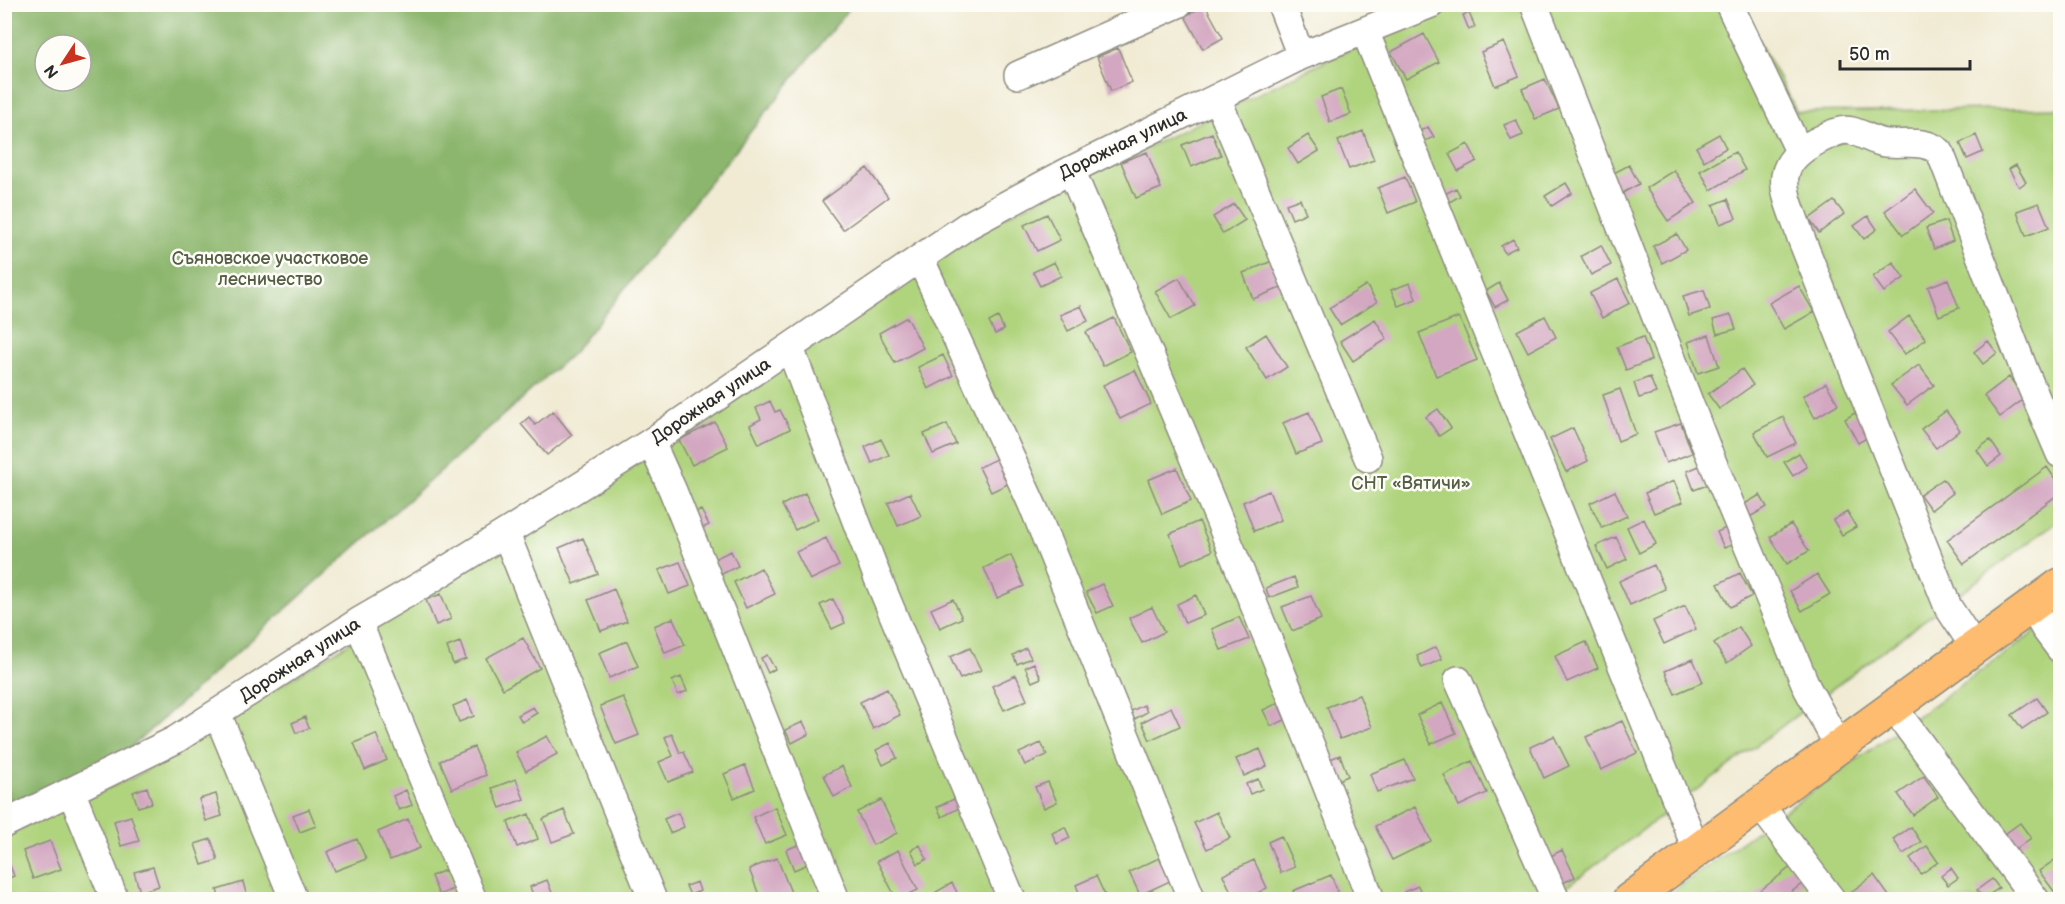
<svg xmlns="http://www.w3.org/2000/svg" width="2065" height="904" font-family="'Balsamiq Sans',sans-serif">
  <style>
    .green { fill: #b0d47e; stroke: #6e8054; stroke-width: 1.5 }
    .forest { fill: #8cb66d; stroke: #5c704c; stroke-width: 1.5; fill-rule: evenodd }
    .building { fill: #d3a7c1 }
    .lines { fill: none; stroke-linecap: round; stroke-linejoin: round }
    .minor-casing { stroke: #8e8b80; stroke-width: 30 }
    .major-casing { stroke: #8e8b80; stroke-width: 36 }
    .minor { stroke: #fff; stroke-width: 27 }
    .major { stroke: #fdbc6f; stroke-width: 33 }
    .labels { text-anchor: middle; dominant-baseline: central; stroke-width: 5; stroke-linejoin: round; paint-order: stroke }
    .street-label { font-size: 18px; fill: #2b2b2b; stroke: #fdfcf7 }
    .park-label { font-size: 18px; fill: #535e44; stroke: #fdfcf7 }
  </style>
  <rect width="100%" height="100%" fill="#fdfcf7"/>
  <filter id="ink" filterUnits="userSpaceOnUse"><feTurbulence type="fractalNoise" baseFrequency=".0167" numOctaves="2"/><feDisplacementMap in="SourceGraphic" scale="12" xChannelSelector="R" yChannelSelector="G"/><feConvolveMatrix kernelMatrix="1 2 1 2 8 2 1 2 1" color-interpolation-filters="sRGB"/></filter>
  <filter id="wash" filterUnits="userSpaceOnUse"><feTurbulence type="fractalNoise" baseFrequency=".008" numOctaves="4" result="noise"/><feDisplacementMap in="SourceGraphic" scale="24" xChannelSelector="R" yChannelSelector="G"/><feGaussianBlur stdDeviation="1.35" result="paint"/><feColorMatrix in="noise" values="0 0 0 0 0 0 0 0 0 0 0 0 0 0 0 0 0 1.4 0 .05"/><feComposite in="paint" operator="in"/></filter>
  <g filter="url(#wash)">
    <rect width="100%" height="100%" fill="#f1ebd4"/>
    <!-- green -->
    <path class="green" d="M1455 5H1739L1797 112 2060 108V519L1550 899 5 900 4 834 136 776 667 444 999 219 1363 43Z
      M2060 614V899H1662Z"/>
    <!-- forest -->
    <path class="forest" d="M5 5H852L573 353 102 773 5 813ZM45 45H81V81H45Z"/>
    <g id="blocks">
      <!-- building -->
      <path class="building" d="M1205 5 1223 38 1203 49 1185 16Z
        M1469 13 1475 27 1469 30 1463 15Z
        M1424 34 1439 62 1406 79 1391 52Z
        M1504 42 1519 76 1495 86 1481 52Z
        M1118 48 1132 82 1111 91 1097 57Z
        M1545 79 1559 109 1535 119 1522 89Z
        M1341 89 1351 114 1330 122 1321 97Z
        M1516 120 1523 135 1511 140 1504 125Z
        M1428 127 1434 137 1425 141 1420 131Z
        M1363 131 1374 160 1349 169 1338 141Z
        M1212 133 1221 155 1191 167 1182 145Z
        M1719 134 1726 148 1704 161 1696 147Z
        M1308 135 1319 151 1298 164 1288 148Z
        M1976 135 1983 152 1967 159 1960 143Z
        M1468 144 1477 161 1458 171 1449 154Z
        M1147 152 1161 188 1136 198 1121 162Z
        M1735 152 1745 170 1711 190 1700 171Z
        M1629 165 1639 184 1621 194 1610 175Z
        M2016 165 2026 182 2019 187 2009 169Z
        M867 168 888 197 843 230 822 201Z
        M1674 170 1696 203 1668 221 1646 188Z
        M1405 177 1415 202 1388 213 1378 188Z
        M1566 183 1572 193 1552 206 1545 196Z
        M1456 188 1460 196 1446 204 1441 196Z
        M1915 189 1933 213 1903 235 1885 211Z
        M1300 199 1306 213 1292 219 1286 204Z
        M1728 199 1736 218 1720 224 1713 205Z
        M1834 201 1844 214 1819 233 1809 219Z
        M2039 203 2049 227 2026 236 2017 211Z
        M1234 204 1245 220 1223 234 1213 217Z
        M1047 214 1060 240 1037 251 1024 225Z
        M1868 216 1877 229 1864 239 1854 226Z
        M1946 221 1953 241 1934 249 1926 228Z
        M1677 234 1686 250 1662 263 1653 246Z
        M1513 239 1517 247 1505 253 1501 246Z
        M1601 245 1611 265 1591 275 1581 256Z
        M1272 261 1283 287 1253 299 1243 273Z
        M1054 262 1061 276 1040 286 1033 272Z
        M1893 262 1904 278 1884 292 1873 277Z
        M1179 278 1195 306 1171 319 1155 291Z
        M1618 279 1630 303 1602 318 1590 293Z
        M1948 279 1959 308 1939 316 1928 287Z
        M1410 283 1416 299 1398 306 1391 290Z
        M1499 283 1508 300 1495 307 1486 291Z
        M1366 285 1377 302 1340 325 1329 308Z
        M1799 286 1814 312 1784 329 1769 303Z
        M1704 290 1710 309 1689 316 1683 296Z
        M1081 306 1088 321 1068 331 1060 315Z
        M1731 315 1736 329 1717 334 1713 320Z
        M1545 316 1556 337 1528 352 1517 331Z
        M1909 316 1926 339 1905 354 1888 332Z
        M907 317 923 348 895 363 879 333Z
        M998 317 1004 330 995 334 989 322Z
        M1459 317 1477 360 1436 376 1419 333Z
        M1114 318 1131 352 1103 366 1086 332Z
        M1375 319 1387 339 1353 361 1340 341Z
        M1266 334 1287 367 1267 380 1246 347Z
        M1709 335 1719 366 1698 373 1688 342Z
        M1643 337 1651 360 1626 370 1617 347Z
        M1988 341 1997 353 1983 364 1974 352Z
        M943 355 953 376 928 389 918 367Z
        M1919 365 1934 385 1907 405 1891 385Z
        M1742 369 1753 385 1719 409 1708 394Z
        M1135 370 1151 404 1120 419 1103 385Z
        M1650 377 1656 393 1639 398 1634 383Z
        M2009 377 2025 398 2000 417 1984 396Z
        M1826 383 1838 404 1815 418 1803 396Z
        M1620 389 1636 434 1618 441 1603 395Z
        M770 401 775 412 780 410 790 429 759 444 750 425 761 419 756 408Z
        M1863 408 1877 432 1858 443 1845 419Z
        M1438 409 1451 428 1439 436 1426 417Z
        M553 411 572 435 547 455 521 424 529 417 535 425Z
        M1946 411 1960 430 1936 448 1921 429Z
        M1309 412 1322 444 1296 454 1283 423Z
        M1783 417 1796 443 1767 457 1754 432Z
        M715 422 728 447 692 465 679 440Z
        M1681 423 1692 453 1666 463 1654 432Z
        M947 424 956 444 933 454 924 434Z
        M1573 428 1588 461 1566 472 1550 439Z
        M881 439 889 455 872 463 865 447Z
        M1990 440 2001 456 1988 466 1977 450Z
        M1799 453 1807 467 1793 476 1784 462Z
        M1000 457 1012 482 991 492 979 467Z
        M1702 465 1710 484 1694 490 1687 471Z
        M2047 467 2060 486V493L1964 564 1947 540Z
        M1177 468 1191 501 1162 514 1148 480Z
        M1943 479 1953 493 1931 510 1920 495Z
        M1674 481 1683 502 1654 513 1645 493Z
        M1269 491 1281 520 1254 531 1243 502Z
        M1615 491 1627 516 1602 528 1590 503Z
        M805 493 818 519 795 530 782 505Z
        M910 493 921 516 898 526 888 503Z
        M1760 495 1767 507 1748 518 1741 506Z
        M701 510 709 525 696 531 688 516Z
        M1847 512 1856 527 1842 535 1833 520Z
        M1644 519 1656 544 1639 553 1627 527Z
        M1199 521 1212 551 1182 564 1170 534Z
        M1791 524 1809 551 1787 564 1770 537Z
        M1732 525 1739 542 1724 548 1717 532Z
        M1616 537 1627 559 1607 569 1596 546Z
        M583 538 598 574 574 584 559 548Z
        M826 538 839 566 810 580 796 552Z
        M731 551 738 566 722 574 714 559Z
        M1011 555 1024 586 997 598 984 568Z
        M680 562 690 586 669 594 659 570Z
        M1654 565 1665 589 1630 605 1619 581Z
        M761 568 775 594 746 608 734 582Z
        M1740 573 1752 596 1730 607 1718 584Z
        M1817 574 1830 594 1802 611 1790 591Z
        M1294 577 1298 587 1269 598 1266 588Z
        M1102 584 1113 606 1097 613 1086 592Z
        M614 589 627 621 601 631 588 600Z
        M441 594 451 619 436 625 426 600Z
        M1196 595 1204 615 1185 623 1177 604Z
        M1311 596 1321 619 1292 631 1282 607Z
        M833 599 845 623 832 629 820 605Z
        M953 599 962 618 940 628 931 609Z
        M1685 606 1696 629 1664 644 1653 621Z
        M1152 607 1164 632 1142 643 1129 618Z
        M1239 617 1249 639 1221 650 1212 629Z
        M673 618 685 645 665 653 654 626Z
        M1739 627 1751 646 1727 663 1714 644Z
        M523 638 540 668 503 689 486 658Z
        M627 641 638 666 609 678 599 653Z
        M460 642 466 659 453 664 447 647Z
        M1586 642 1598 668 1567 682 1555 656Z
        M1436 647 1442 659 1422 668 1417 656Z
        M970 648 981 670 960 679 950 657Z
        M1026 648 1031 658 1017 664 1013 655Z
        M767 655 775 669 768 673 761 658Z
        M1693 659 1703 682 1675 694 1665 671Z
        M1034 663 1041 678 1032 682 1025 667Z
        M1016 675 1027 700 1004 710 992 686Z
        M681 677 687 691 678 695 672 681Z
        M887 689 900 715 873 729 860 702Z
        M1359 695 1372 727 1340 739 1327 707Z
        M623 697 639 735 616 744 600 706Z
        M2037 698 2047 712 2022 729 2012 715Z
        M467 700 474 716 459 722 453 706Z
        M1278 703 1285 720 1271 726 1263 710Z
        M1442 703 1456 733 1431 744 1417 715Z
        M1144 705 1147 712 1133 720 1129 712Z
        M533 707 537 713 522 722 518 715Z
        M1171 707 1180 726 1150 740 1142 722Z
        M305 717 309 728 296 733 292 723Z
        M1622 721 1637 753 1601 770 1586 737Z
        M803 722 809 734 792 743 785 730Z
        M376 734 387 760 365 770 354 743Z
        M672 734 680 753 684 752 693 772 668 782 659 762 673 756 665 737Z
        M547 736 557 754 526 771 516 752Z
        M1554 736 1569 766 1544 778 1530 747Z
        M890 743 897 758 883 765 876 750Z
        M1041 743 1047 755 1025 765 1019 753Z
        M474 747 486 775 452 789 440 761Z
        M1260 749 1267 766 1244 776 1236 759Z
        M1340 755 1348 776 1336 781 1328 760Z
        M1405 760 1413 778 1377 792 1370 774Z
        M1472 761 1487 793 1459 806 1444 775Z
        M745 765 755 789 734 798 724 774Z
        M842 766 852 787 834 797 824 775Z
        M1924 776 1938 797 1913 815 1898 794Z
        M516 779 524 799 500 808 492 788Z
        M1258 779 1262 789 1250 794 1246 784Z
        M1048 782 1057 802 1044 808 1035 787Z
        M147 787 152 803 138 807 133 792Z
        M406 790 412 805 399 810 393 796Z
        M216 794 222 816 206 821 199 799Z
        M954 799 959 808 942 817 937 807Z
        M881 800 897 833 873 845 857 812Z
        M775 807 787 835 765 844 753 817Z
        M1415 807 1431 841 1392 860 1375 826Z
        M309 809 316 826 300 832 293 815Z
        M564 810 574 834 552 842 543 819Z
        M1217 812 1230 838 1207 849 1194 823Z
        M678 813 684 827 670 833 664 819Z
        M529 814 538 839 517 847 508 822Z
        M131 816 139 841 121 846 114 821Z
        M408 819 420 848 390 860 378 832Z
        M2020 823 2031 838 2013 851 2002 836Z
        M1065 827 1070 838 1057 844 1052 833Z
        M1911 827 1921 842 1903 854 1893 839Z
        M1281 836 1295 867 1281 873 1268 842Z
        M211 839 218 860 202 865 195 844Z
        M357 839 366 859 335 871 327 852Z
        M50 841 61 869 33 879 23 851Z
        M807 841 815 861 794 870 786 850Z
        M920 845 927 859 918 864 911 850Z
        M1927 846 1938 862 1921 874 1910 858Z
        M4 850 14 876 4 880Z
        M898 850 918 890 897 900 877 861Z
        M1562 850 1575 877 1559 885 1547 858Z
        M2059 857 2060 897 2059 898 2039 871Z
        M777 858 792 895 782 900H761L749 869Z
        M1159 858 1170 881 1140 895 1129 872Z
        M1254 860 1267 888 1244 900H1235L1223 875Z
        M1792 866 1804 882 1781 900H1748Z
        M153 867 159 886 140 892 134 872Z
        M1951 868 1958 878 1948 885 1941 876Z
        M446 870 453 889 439 895 431 876Z
        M1331 875 1341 900H1296L1293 891Z
        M1874 875 1889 896 1884 900H1856L1851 892Z
        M1096 876 1107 900H1082L1076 885Z
        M1992 879 1999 888 1983 899 1977 890Z
        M547 880 554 898 535 900 530 887Z
        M243 882 248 900H220L217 890Z
        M697 882 700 891 690 895 686 886Z
        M952 883 961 900H940L936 892Z
        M1418 886 1425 900H1408L1404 892Z
        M828 887 833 900H799Z"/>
    </g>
  </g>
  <g filter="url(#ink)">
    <use href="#blocks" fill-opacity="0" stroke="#8e8b80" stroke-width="1.5"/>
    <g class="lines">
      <!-- minor casing -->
      <g class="minor-casing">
        <path id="minor" d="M1281 4 1301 56
          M1534 4 1708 451 1807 688 1839 747
          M1729 4 1799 151
          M1365 31 1697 851
          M1018 75 1178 4
          M1217 98 1368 458
          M1071 170C1175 412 1277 654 1371 900
          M920 258 1035 511 1192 900
          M790 348 877 576 1012 900
          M651 442 673 491 836 900
          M506 534 653 900
          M2032 606 2045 629 2060 649
          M358 622 473 900
          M1975 648 1948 607 1801 238C1787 194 1766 168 1817 141 1828 136 1839 128 1852 131 1864 134 1874 142 1886 143 1905 145 1924 139 1940 152L2025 372 2060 454
          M1458 680 1556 900
          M1893 707 2036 900
          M217 713 294 900
          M71 791 115 900
          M1760 805 1832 900
          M4 824 175 740 358 622 425 583 651 442 967 226 1065 173 1301 56 1431 4"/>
      </g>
      <!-- major casing -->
      <g class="major-casing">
        <path id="major" d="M1629 900 2060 585"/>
      </g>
      <!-- minor -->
      <use href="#minor" class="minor"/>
      <!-- major -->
      <use href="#major" class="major"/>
    </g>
  </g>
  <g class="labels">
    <!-- street labels -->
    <g class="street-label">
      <text transform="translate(1123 144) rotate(-26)">Дорожная улица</text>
      <text transform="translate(711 401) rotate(-34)">Дорожная улица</text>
      <text transform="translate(300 660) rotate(-33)">Дорожная улица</text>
    </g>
    <!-- park labels -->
    <g class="park-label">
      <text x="270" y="258">Съяновское участковое<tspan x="270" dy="21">лесничество</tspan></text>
      <text x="1411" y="483">СНТ «Вятичи»</text>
    </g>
  </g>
  <!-- margin -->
  <rect width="2065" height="904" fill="none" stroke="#fdfcf7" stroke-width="24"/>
  <!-- north arrow -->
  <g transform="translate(63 63) rotate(234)"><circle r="28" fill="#fdfcf7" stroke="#a9a8a5" stroke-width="1.5"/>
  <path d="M0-4.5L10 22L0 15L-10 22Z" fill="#c8321e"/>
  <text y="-9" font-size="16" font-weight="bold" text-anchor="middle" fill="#2b2b2b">N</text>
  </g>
  <!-- scale -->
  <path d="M1840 60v9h130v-9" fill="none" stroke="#2b2b2b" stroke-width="3"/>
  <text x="1849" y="60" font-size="18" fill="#2b2b2b" stroke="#fdfcf7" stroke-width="4.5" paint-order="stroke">50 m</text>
</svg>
